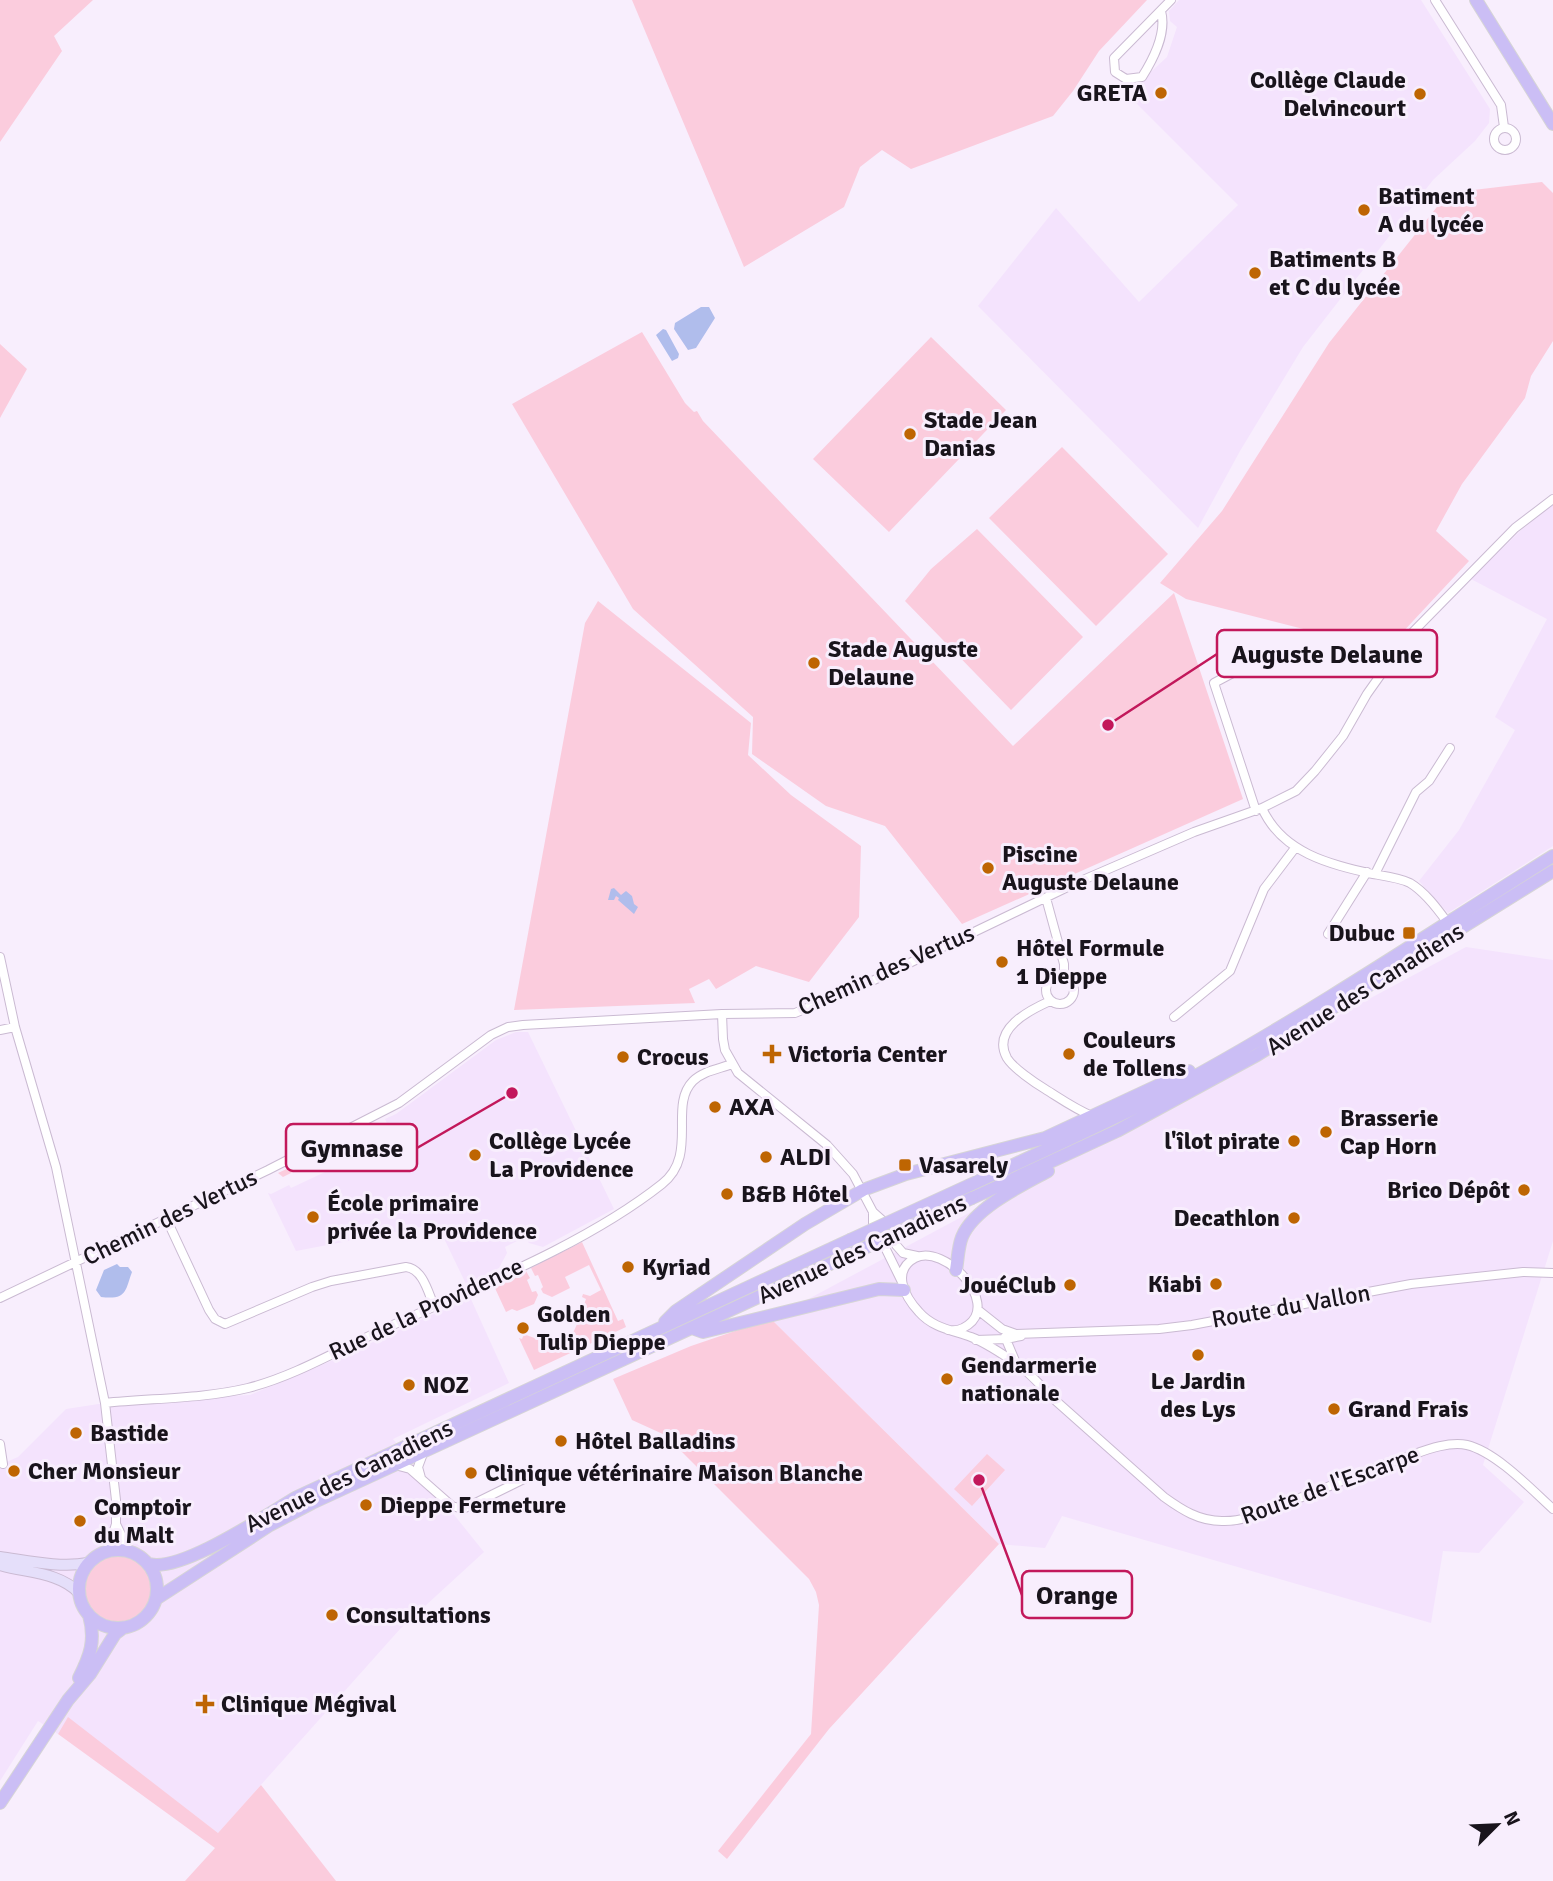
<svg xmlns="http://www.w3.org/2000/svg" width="1553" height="1881" font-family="Signika,sans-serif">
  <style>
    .built { fill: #f4e3fd }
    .green { fill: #fbccdd }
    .water { fill: #b0bdec }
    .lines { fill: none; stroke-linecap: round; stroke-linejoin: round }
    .minor-casing { stroke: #cabad2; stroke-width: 10 }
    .secondary-casing { stroke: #cabad2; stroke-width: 12 }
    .primary-casing { stroke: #d6d5d6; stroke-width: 14 }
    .minor { stroke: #fff; stroke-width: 8 }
    .secondary { stroke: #e5dffa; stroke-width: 10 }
    .primary { stroke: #cbbef5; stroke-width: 12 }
    .primary-bridge-casing { stroke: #d6d5d6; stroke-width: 14; stroke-linecap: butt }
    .primary-bridge { stroke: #cbbef5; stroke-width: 12 }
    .poi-dot { fill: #be6502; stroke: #f8eefd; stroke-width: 2.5 }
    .labels { text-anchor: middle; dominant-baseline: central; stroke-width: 6; stroke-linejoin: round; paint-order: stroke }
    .poi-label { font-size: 24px; font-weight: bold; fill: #19141c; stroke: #f8eefd; text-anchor: start }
    .street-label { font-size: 24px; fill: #19141c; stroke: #f8eefd }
    .leader { fill: none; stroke: #c2185b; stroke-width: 2.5 }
    .callout-dot { fill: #c2185b; stroke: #f8eefd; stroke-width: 2.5 }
    .callout { fill: #f8eefd; stroke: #c2185b; stroke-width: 2.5 }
    .callout-label { font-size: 26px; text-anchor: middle; font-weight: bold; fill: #19141c }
  </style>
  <rect width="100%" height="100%" fill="#f8eefd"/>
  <!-- built -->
  <path class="built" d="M1179 0H1421L1490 109 1489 123 1475 141 1433 180 1303 347 1240 451 1198 528 978 306 1056 208 1139 302 1238 205 1127 94 1167 57 1177 27 1170 21 1169 11Z
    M1553 504V846L1448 913 1419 881 1459 830 1515 730 1495 717 1547 619 1471 579 1520 531Z
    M1466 947 1553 960V1241L1483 1465 1524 1502 1479 1553 1443 1551 1431 1623 1062 1516 1045 1548 999 1544 771 1319Z
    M516 1032H528L614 1209 543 1247 529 1243 525 1237 505 1247 507 1253 499 1268 466 1284 437 1224 296 1251 268 1193 271 1194 289 1185 291 1188 387 1143 392 1134 385 1119 396 1114 496 1040Z
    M470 1297 509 1383 393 1439 484 1552 400 1629 218 1833 68 1718 58 1734 38 1721 0 1781V1454L4 1463 18 1457 66 1409 105 1403 250 1395 343 1356Z"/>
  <!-- green -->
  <path class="green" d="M0 0H93L54 36 62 51 0 142Z
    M632 0H1147L1099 51 1073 91 1053 116 911 169 882 150 860 167 844 207 744 267Z
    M1542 182 1553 193V341L1531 376 1525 398 1462 484 1436 531 1469 561 1386 650 1186 599 1160 583 1222 511 1329 343 1448 193Z
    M642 332 685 403 694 412 697 411 703 421 1013 746 1174 593 1243 799 962 924 885 826 826 806 752 754 753 717 633 609 512 404Z
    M931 337 1006 410 889 532 813 459Z
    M0 344 27 369 0 418Z
    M1062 447 1168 554 1096 626 989 518Z
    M977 529 1083 637 1011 710 905 601 931 569Z
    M598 601 751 723 748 755 791 795 861 846 859 917 809 982 756 966 716 989 709 979 689 989 695 1003 514 1010 585 623Z
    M338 1145 337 1150 283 1177 278 1173Z
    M582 1242 618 1321 623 1319 626 1327 534 1370 519 1338 522 1339 524 1334C572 1353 570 1343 586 1299L582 1297 583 1294 590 1296 601 1290 589 1265 565 1277 570 1288 552 1297 543 1293 541 1289 543 1287 538 1275 535 1276 531 1268Z
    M526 1271 530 1278 527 1280 532 1292 536 1291 538 1295 534 1304 517 1311 512 1309 506 1312 494 1286Z
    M771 1319 999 1544 829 1729 727 1859 718 1851 811 1734 819 1605 816 1592 809 1579 665 1435 632 1420 613 1379 691 1346Z
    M987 1454 1005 1470 972 1506 954 1489Z
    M84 1589a34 34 0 1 1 68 0a34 34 0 1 1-68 0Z
    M68 1717 218 1833 261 1785 336 1881H185L215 1848 58 1734Z"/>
  <!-- water -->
  <path class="water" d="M701 307H709L715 318 696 348 688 350 674 329 675 323Z
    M663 329 666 330 679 354 678 358 672 361 656 335Z
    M614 888 621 895 626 891 632 896 634 904 638 907 634 914 618 900 619 898 616 896 614 900H608L611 889Z
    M117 1264 120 1267H128L132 1272C125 1291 127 1300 101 1297L96 1290 104 1270Z"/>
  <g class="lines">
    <!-- minor casing -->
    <g class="minor-casing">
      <path id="minor" d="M1435 0 1501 105 1504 127
        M1161 11C1167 33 1154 58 1142 77L1126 79 1115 72 1114 58 1171 0
        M1494 139a11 11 0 1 1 22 0a11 11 0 1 1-22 0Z
        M1244 667 1214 683 1256 811
        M1262 808C1282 853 1329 864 1373 874 1385 876 1400 878 1410 883 1425 892 1437 908 1447 922
        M1375 874 1416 792 1429 781 1450 748
        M1046 898 1064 964V976
        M1328 934 1367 872
        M0 957 15 1027 56 1167 105 1403 116 1500V1524L108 1550
        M1046 990a14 14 0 1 1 28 0a14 14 0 1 1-28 0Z
        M1050 1001C1030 1010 991 1029 1007 1058 1013 1068 1035 1083 1045 1089 1061 1099 1075 1109 1092 1116
        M722 1014 723 1039 725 1050 738 1073 827 1145 853 1174 873 1212 882 1220 896 1245 903 1253 917 1256
        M1174 1017 1230 971 1264 889 1295 848
        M0 1030 15 1027
        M873 1212V1223L902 1282
        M166 1218 209 1310 215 1319 225 1324 312 1287 331 1281 406 1267C423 1269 428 1292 434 1306
        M0 1298 268 1170 399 1103 491 1035 508 1027 523 1025 722 1014 795 1013 870 982 1076 883 1194 832 1262 808 1296 791 1315 771 1343 736 1367 694 1406 639 1515 528 1553 499
        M978 1310 1002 1329 1016 1334 1159 1329 1192 1325 1411 1284 1523 1272 1553 1273
        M948 1330C956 1331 961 1330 968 1325 1000 1302 944 1243 915 1258 891 1271 905 1297 919 1312 933 1328 952 1330 971 1337 986 1343 1004 1355 1017 1364 1031 1373 1043 1389 1056 1401 1092 1433 1128 1465 1164 1497 1182 1510 1199 1521 1222 1521 1245 1522 1268 1510 1289 1502 1329 1487 1369 1469 1409 1456 1426 1450 1449 1441 1467 1445 1496 1452 1531 1489 1553 1509
        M1005 1337 1016 1363
        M976 1340 1006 1339 1021 1336
        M105 1403C152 1398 202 1399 248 1388 295 1376 340 1349 384 1329 474 1288 585 1245 662 1184 699 1155 668 1106 693 1081 703 1071 719 1069 732 1064
        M0 1444 3 1464
        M395 1465 410 1469 452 1506 463 1509 530 1476
        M421 1478 418 1467 424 1451
        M116 1524 129 1551"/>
    </g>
    <!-- secondary casing -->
    <g class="secondary-casing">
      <path id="secondary" d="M0 1557C29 1561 60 1568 88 1563
        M0 1565C27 1573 59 1572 79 1593"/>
    </g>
    <!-- primary casing -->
    <g class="primary-casing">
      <path id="primary" d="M1476 0 1553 124
        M1007 1168C1075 1136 1143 1106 1208 1069 1326 1003 1439 927 1553 856
        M972 1198 1117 1131 1257 1055 1553 871
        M956 1270C958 1259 958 1247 962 1237 974 1208 1022 1185 1048 1171
        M665 1322 676 1311 805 1224 863 1190 906 1174 1045 1138 1189 1071
        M692 1328 703 1332 879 1289 904 1290
        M79 1589a39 39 0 1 1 78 0a39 39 0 1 1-78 0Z
        M149 1564C181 1573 266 1515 297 1497L850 1240
        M156 1599 270 1525 312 1503 856 1252
        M79 1678C90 1656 96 1641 89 1615
        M0 1803 68 1700 90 1674 115 1634 123 1628"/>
    </g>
    <!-- minor -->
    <use href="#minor" class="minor"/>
    <!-- secondary -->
    <use href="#secondary" class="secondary"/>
    <!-- primary -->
    <use href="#primary" class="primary"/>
    <!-- primary-bridge casing -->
    <g class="primary-bridge-casing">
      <path id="primary-bridge" d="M850 1240 1007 1168
        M856 1252 972 1198"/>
    </g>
    <!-- primary-bridge -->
    <use href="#primary-bridge" class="primary-bridge"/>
  </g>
  <!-- markers -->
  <g class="poi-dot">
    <circle cx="1161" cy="93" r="7"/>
    <circle cx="1420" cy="94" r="7"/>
    <circle cx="1364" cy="210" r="7"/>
    <circle cx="1255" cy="273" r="7"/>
    <circle cx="910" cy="434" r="7"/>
    <circle cx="814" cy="663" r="7"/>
    <circle cx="988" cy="868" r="7"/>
    <rect x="1402" y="926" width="14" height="14" rx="3.5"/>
    <circle cx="1002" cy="962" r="7"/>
    <path d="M768.5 1043.5h7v7h7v7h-7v7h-7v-7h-7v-7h7z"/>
    <circle cx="1069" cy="1054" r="7"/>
    <circle cx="623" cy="1057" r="7"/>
    <circle cx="715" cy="1107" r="7"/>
    <circle cx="1326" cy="1132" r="7"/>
    <circle cx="1294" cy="1141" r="7"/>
    <circle cx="475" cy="1155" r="7"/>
    <circle cx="766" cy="1157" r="7"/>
    <rect x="898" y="1158" width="14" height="14" rx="3.5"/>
    <circle cx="1524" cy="1190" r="7"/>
    <circle cx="727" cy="1194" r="7"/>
    <circle cx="313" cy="1217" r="7"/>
    <circle cx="1294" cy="1218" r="7"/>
    <circle cx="628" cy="1267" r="7"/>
    <circle cx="1216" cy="1284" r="7"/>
    <circle cx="1070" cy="1285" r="7"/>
    <circle cx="523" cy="1328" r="7"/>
    <circle cx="1198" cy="1355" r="7"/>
    <circle cx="947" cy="1379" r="7"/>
    <circle cx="409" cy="1385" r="7"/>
    <circle cx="1334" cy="1409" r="7"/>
    <circle cx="76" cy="1433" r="7"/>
    <circle cx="561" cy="1441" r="7"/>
    <circle cx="14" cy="1471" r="7"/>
    <circle cx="471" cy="1473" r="7"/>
    <circle cx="366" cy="1505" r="7"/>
    <circle cx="80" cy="1521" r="7"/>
    <circle cx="332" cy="1615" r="7"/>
    <path d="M201.5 1693.5h7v7h7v7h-7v7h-7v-7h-7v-7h7z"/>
  </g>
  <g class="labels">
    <!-- poi labels -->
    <g class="poi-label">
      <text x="1406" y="80" text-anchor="end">Collège Claude<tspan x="1406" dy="28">Delvincourt</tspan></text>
      <text x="1147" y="93" text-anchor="end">GRETA</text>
      <text x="1378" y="196">Batiment<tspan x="1378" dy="28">A du lycée</tspan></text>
      <text x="1269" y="259">Batiments B<tspan x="1269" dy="28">et C du lycée</tspan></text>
      <text x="924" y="420">Stade Jean<tspan x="924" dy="28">Danias</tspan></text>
      <text x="828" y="649">Stade Auguste<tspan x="828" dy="28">Delaune</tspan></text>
      <text x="1002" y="854">Piscine<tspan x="1002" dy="28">Auguste Delaune</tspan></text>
      <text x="1395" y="933" text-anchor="end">Dubuc</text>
      <text x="1016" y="948">Hôtel Formule<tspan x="1016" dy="28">1 Dieppe</tspan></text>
      <text x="1083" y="1040">Couleurs<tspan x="1083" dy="28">de Tollens</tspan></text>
      <text x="788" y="1054">Victoria Center</text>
      <text x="637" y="1057">Crocus</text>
      <text x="729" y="1107">AXA</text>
      <text x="1340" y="1118">Brasserie<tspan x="1340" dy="28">Cap Horn</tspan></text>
      <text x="489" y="1141">Collège Lycée<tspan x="489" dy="28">La Providence</tspan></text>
      <text x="1280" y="1141" text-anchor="end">l'îlot pirate</text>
      <text x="780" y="1157">ALDI</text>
      <text x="919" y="1165">Vasarely</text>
      <text x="1510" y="1190" text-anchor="end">Brico Dépôt</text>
      <text x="741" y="1194">B&amp;B Hôtel</text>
      <text x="327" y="1203">École primaire<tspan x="327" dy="28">privée la Providence</tspan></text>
      <text x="1280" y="1218" text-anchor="end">Decathlon</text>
      <text x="642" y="1267">Kyriad</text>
      <text x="1202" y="1284" text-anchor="end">Kiabi</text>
      <text x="1056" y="1285" text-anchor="end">JouéClub</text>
      <text x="537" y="1314">Golden<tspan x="537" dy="28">Tulip Dieppe</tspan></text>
      <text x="961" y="1365">Gendarmerie<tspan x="961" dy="28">nationale</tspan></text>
      <text x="1198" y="1381" text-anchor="middle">Le Jardin<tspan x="1198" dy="28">des Lys</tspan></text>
      <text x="423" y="1385">NOZ</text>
      <text x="1348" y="1409">Grand Frais</text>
      <text x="90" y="1433">Bastide</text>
      <text x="575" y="1441">Hôtel Balladins</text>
      <text x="28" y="1471">Cher Monsieur</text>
      <text x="485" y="1473">Clinique vétérinaire Maison Blanche</text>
      <text x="380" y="1505">Dieppe Fermeture</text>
      <text x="94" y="1507">Comptoir<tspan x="94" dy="28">du Malt</tspan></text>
      <text x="346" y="1615">Consultations</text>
      <text x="221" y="1704">Clinique Mégival</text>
    </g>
    <!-- street labels -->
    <g class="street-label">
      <text transform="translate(886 970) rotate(-24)">Chemin des Vertus</text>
      <text transform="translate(1365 989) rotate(-32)">Avenue des Canadiens</text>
      <text transform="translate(170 1217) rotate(-26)">Chemin des Vertus</text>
      <text transform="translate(862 1249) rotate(-25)">Avenue des Canadiens</text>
      <text transform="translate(1291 1306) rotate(-10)">Route du Vallon</text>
      <text transform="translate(426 1309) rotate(-25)">Rue de la Providence</text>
      <text transform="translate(349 1476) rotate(-26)">Avenue des Canadiens</text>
      <text transform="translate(1330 1485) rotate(-20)">Route de l'Escarpe</text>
    </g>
  </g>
  <!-- callouts -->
  <path class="leader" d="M1108 725L1217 654M512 1093L417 1148M979 1480L1022 1595"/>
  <g class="callout-dot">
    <circle cx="1108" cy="725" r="7"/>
    <circle cx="512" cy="1093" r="7"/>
    <circle cx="979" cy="1480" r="7"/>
  </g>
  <g class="callout">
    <rect x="1217" y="630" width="220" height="47" rx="7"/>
    <rect x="286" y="1124" width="131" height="47" rx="7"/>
    <rect x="1022" y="1571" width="110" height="47" rx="7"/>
  </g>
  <g class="callout-label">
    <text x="1327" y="663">Auguste Delaune</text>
    <text x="352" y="1157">Gymnase</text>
    <text x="1077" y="1604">Orange</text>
  </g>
  <!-- north arrow -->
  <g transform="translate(1497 1825) rotate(66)" stroke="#f8eefd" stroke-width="5" paint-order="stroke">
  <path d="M0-5L12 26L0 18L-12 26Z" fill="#19141c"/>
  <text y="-10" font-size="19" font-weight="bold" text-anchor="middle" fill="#19141c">N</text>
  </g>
</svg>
